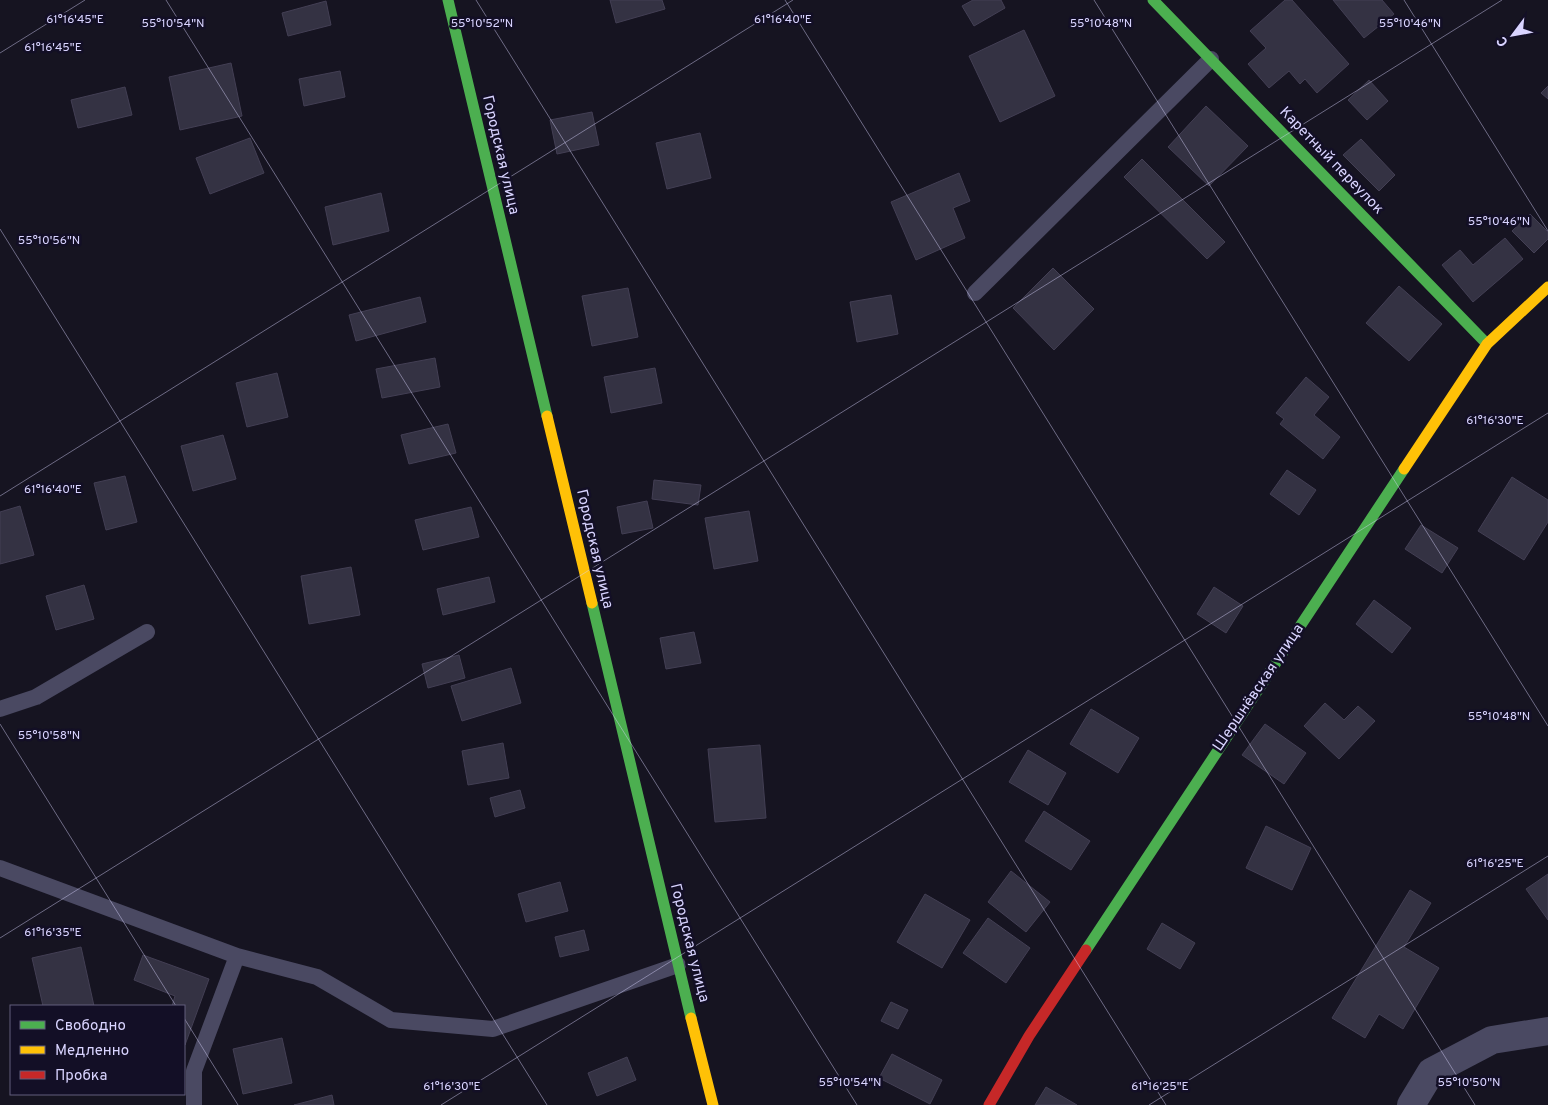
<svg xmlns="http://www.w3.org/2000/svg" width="1548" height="1105" font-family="Overpass,sans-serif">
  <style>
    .building { fill: #343243; stroke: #433f54 }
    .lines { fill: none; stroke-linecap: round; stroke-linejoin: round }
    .lane { stroke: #4a4962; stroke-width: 16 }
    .street { stroke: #4a4962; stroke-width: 28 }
    .fast { stroke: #4caf50; stroke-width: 11 }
    .slow { stroke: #ffc107; stroke-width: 11 }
    .jam { stroke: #c62828; stroke-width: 11 }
    .ticks { fill: none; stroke: #d9d4ff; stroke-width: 1; stroke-opacity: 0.45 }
    .labels { text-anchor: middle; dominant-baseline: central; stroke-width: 5; stroke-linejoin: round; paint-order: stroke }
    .street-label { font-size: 15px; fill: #d9d4ff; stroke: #130f26 }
    .ticks-label { font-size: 12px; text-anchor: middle; fill: #d9d4ff; stroke: #130f26; stroke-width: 5; stroke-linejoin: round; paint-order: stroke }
  </style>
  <rect width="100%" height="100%" fill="#161421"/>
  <!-- building -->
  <path class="building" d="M610 0H662L665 9 616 23Z
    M973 0H1001L1005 8 974 26 962 6Z
    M1285 0H1292L1349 64 1317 93 1305 79 1300 84 1289 71 1269 88 1248 64 1266 48 1250 31Z
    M1333 0H1382L1394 14 1364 38Z
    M326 1 331 25 288 36 282 13Z
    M1024 30 1055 96 1000 122 969 56Z
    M231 63 242 116 180 130 169 77Z
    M340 71 345 97 304 106 299 79Z
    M1369 80 1388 101 1367 120 1348 100Z
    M1548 86V99L1541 93Z
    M125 87 132 115 78 128 71 100Z
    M1206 106 1248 146 1209 186 1168 147Z
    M592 112 599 145 557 154 550 120Z
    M700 133 711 178 667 189 656 143Z
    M250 138 264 173 210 194 196 158Z
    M1361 139 1395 175 1379 191 1343 155Z
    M1142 159 1225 242 1207 259 1124 177Z
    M959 173 970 201 953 208 965 238 916 260 891 202Z
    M381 193 389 231 333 245 325 207Z
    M1530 214 1548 232V239L1534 253 1512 231Z
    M1505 238 1523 259 1473 302 1442 265 1460 250 1473 265Z
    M1053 268 1094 309 1054 350 1013 308Z
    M1399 286 1442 324 1409 361 1366 323Z
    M628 288 638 337 592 346 582 296Z
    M891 295 898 334 857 342 850 302Z
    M420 297 426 322 356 341 349 315Z
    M435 358 440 387 382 398 376 369Z
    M655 368 662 403 611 413 604 377Z
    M277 373 288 417 247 427 236 383Z
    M1306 377 1329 397 1314 415 1340 437 1323 459 1280 424 1284 419 1276 413Z
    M448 424 456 453 409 464 401 435Z
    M223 435 236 479 193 491 181 446Z
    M1287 470 1316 490 1299 515 1270 494Z
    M125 476 137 522 106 530 94 483Z
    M1512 477 1548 500V522L1524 560 1478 531Z
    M654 480 701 485 698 505 652 499Z
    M647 501 653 528 622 534 617 507Z
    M20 506 34 555 0 564V512Z
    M471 507 479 537 423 550 415 520Z
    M749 511 758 561 714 569 705 518Z
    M1421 525 1458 548 1442 573 1405 549Z
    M351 567 360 615 309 624 301 576Z
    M489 577 495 602 443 615 437 589Z
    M84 585 94 619 56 630 46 596Z
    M1214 587 1243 606 1226 633 1197 614Z
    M1374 600 1411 628 1392 653 1356 624Z
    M694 632 701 663 666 669 660 638Z
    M459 655 465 678 428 688 422 664Z
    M511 668 521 703 462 721 451 686Z
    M1325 703 1344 720 1358 706 1375 721 1339 759 1304 726Z
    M1091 709 1139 738 1118 773 1070 744Z
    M1265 724 1306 753 1284 784 1242 755Z
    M503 743 509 778 468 785 462 751Z
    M760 745 766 818 715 822 708 749Z
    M1028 750 1066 773 1048 805 1009 782Z
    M520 790 525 808 495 817 490 798Z
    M1044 811 1090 841 1071 870 1025 841Z
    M1266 826 1311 848 1292 890 1246 868Z
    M1011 871 1050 902 1026 932 988 902Z
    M1548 874V920L1526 889Z
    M560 882 568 911 526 922 518 894Z
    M1410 890 1431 903 1404 947 1439 968 1403 1029 1379 1014 1365 1038 1332 1018Z
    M925 894 970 920 942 968 897 942Z
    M988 918 1030 948 1006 983 963 953Z
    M1162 923 1195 943 1180 969 1147 949Z
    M584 930 589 950 560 957 555 937Z
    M81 947 94 1006H43L32 958Z
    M143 955 209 979 185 1045 184 1006H172L175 996 134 980Z
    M891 1002 908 1010 898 1029 881 1021Z
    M282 1038 292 1083 243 1094 233 1049Z
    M892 1054 942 1080 930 1104 879 1078Z
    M627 1057 636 1080 597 1096 588 1073Z
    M1046 1087 1077 1105H1035Z
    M332 1095 334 1105H294Z"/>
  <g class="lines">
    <!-- lane -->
    <path class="lane" d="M975 293 1211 59
      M0 709 36 697 147 632
      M0 868 237 956 317 977 391 1020 493 1029 678 965
      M194 1105V1071L237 956"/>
    <!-- street -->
    <path class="street" d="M1411 1105 1431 1072 1492 1040 1548 1031"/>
    <!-- fast -->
    <path class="fast" d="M448 0 547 416
      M1153 0 1487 344
      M592 603 691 1018
      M1086 950 1404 469"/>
    <!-- slow -->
    <path class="slow" d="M547 416 592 603
      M1404 469 1487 344 1548 287
      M691 1018 713 1105"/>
    <!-- jam -->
    <path class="jam" d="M989 1105 1029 1036 1086 950"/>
  </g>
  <!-- ticks -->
  <path class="ticks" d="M166 0 857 1105M476 0 1166 1105M785 0 1475 1105M1094 0 1548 726M1404 0 1548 231M0 53 85 0M0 229 547 1105M0 496 793 0M0 724 176 1006M0 938 1502 0M184 1018 238 1105M441 1105 1548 413M1149 1105 1548 856"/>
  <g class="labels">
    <!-- street labels -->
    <g class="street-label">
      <text transform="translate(500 155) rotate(77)">Городская улица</text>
      <text transform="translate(1331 161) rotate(46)">Каретный переулок</text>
      <text transform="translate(594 549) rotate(77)">Городская улица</text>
      <text transform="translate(1259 688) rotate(-56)">Шершнёвская улица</text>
      <text transform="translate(689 943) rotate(76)">Городская улица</text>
    </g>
  </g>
  <g class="ticks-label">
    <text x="783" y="23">61°16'40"E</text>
    <text x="75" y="23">61°16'45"E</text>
    <text x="173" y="27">55°10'54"N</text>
    <text x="482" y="27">55°10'52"N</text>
    <text x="1101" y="27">55°10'48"N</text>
    <text x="1410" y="27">55°10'46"N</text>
    <text x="53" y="51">61°16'45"E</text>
    <text x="1499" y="225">55°10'46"N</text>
    <text x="49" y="244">55°10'56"N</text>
    <text x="1495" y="424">61°16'30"E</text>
    <text x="53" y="493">61°16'40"E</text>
    <text x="1499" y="720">55°10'48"N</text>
    <text x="49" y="739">55°10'58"N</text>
    <text x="1495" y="867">61°16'25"E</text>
    <text x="53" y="936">61°16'35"E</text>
    <text x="850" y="1086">55°10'54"N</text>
    <text x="1469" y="1086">55°10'50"N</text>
    <text x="452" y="1090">61°16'30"E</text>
    <text x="1160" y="1090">61°16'25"E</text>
  </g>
  <!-- legend -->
  <rect x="10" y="1005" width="175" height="90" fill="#130f26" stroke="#625e7d"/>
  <rect x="20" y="1021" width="25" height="8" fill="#4caf50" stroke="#625e7d"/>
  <text x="55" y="1030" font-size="15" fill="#d9d4ff">Свободно</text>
  <rect x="20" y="1046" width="25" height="8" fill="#ffc107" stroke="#625e7d"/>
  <text x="55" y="1055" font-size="15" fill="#d9d4ff">Медленно</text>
  <rect x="20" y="1071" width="25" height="8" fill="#c62828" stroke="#625e7d"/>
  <text x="55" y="1080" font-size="15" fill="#d9d4ff">Пробка</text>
  <!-- north arrow -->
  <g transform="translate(1513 35) rotate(238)" stroke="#130f26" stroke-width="4" paint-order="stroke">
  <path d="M0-4L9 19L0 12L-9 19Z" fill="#d9d4ff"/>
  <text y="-8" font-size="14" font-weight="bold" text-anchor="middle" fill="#d9d4ff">С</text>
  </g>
</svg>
